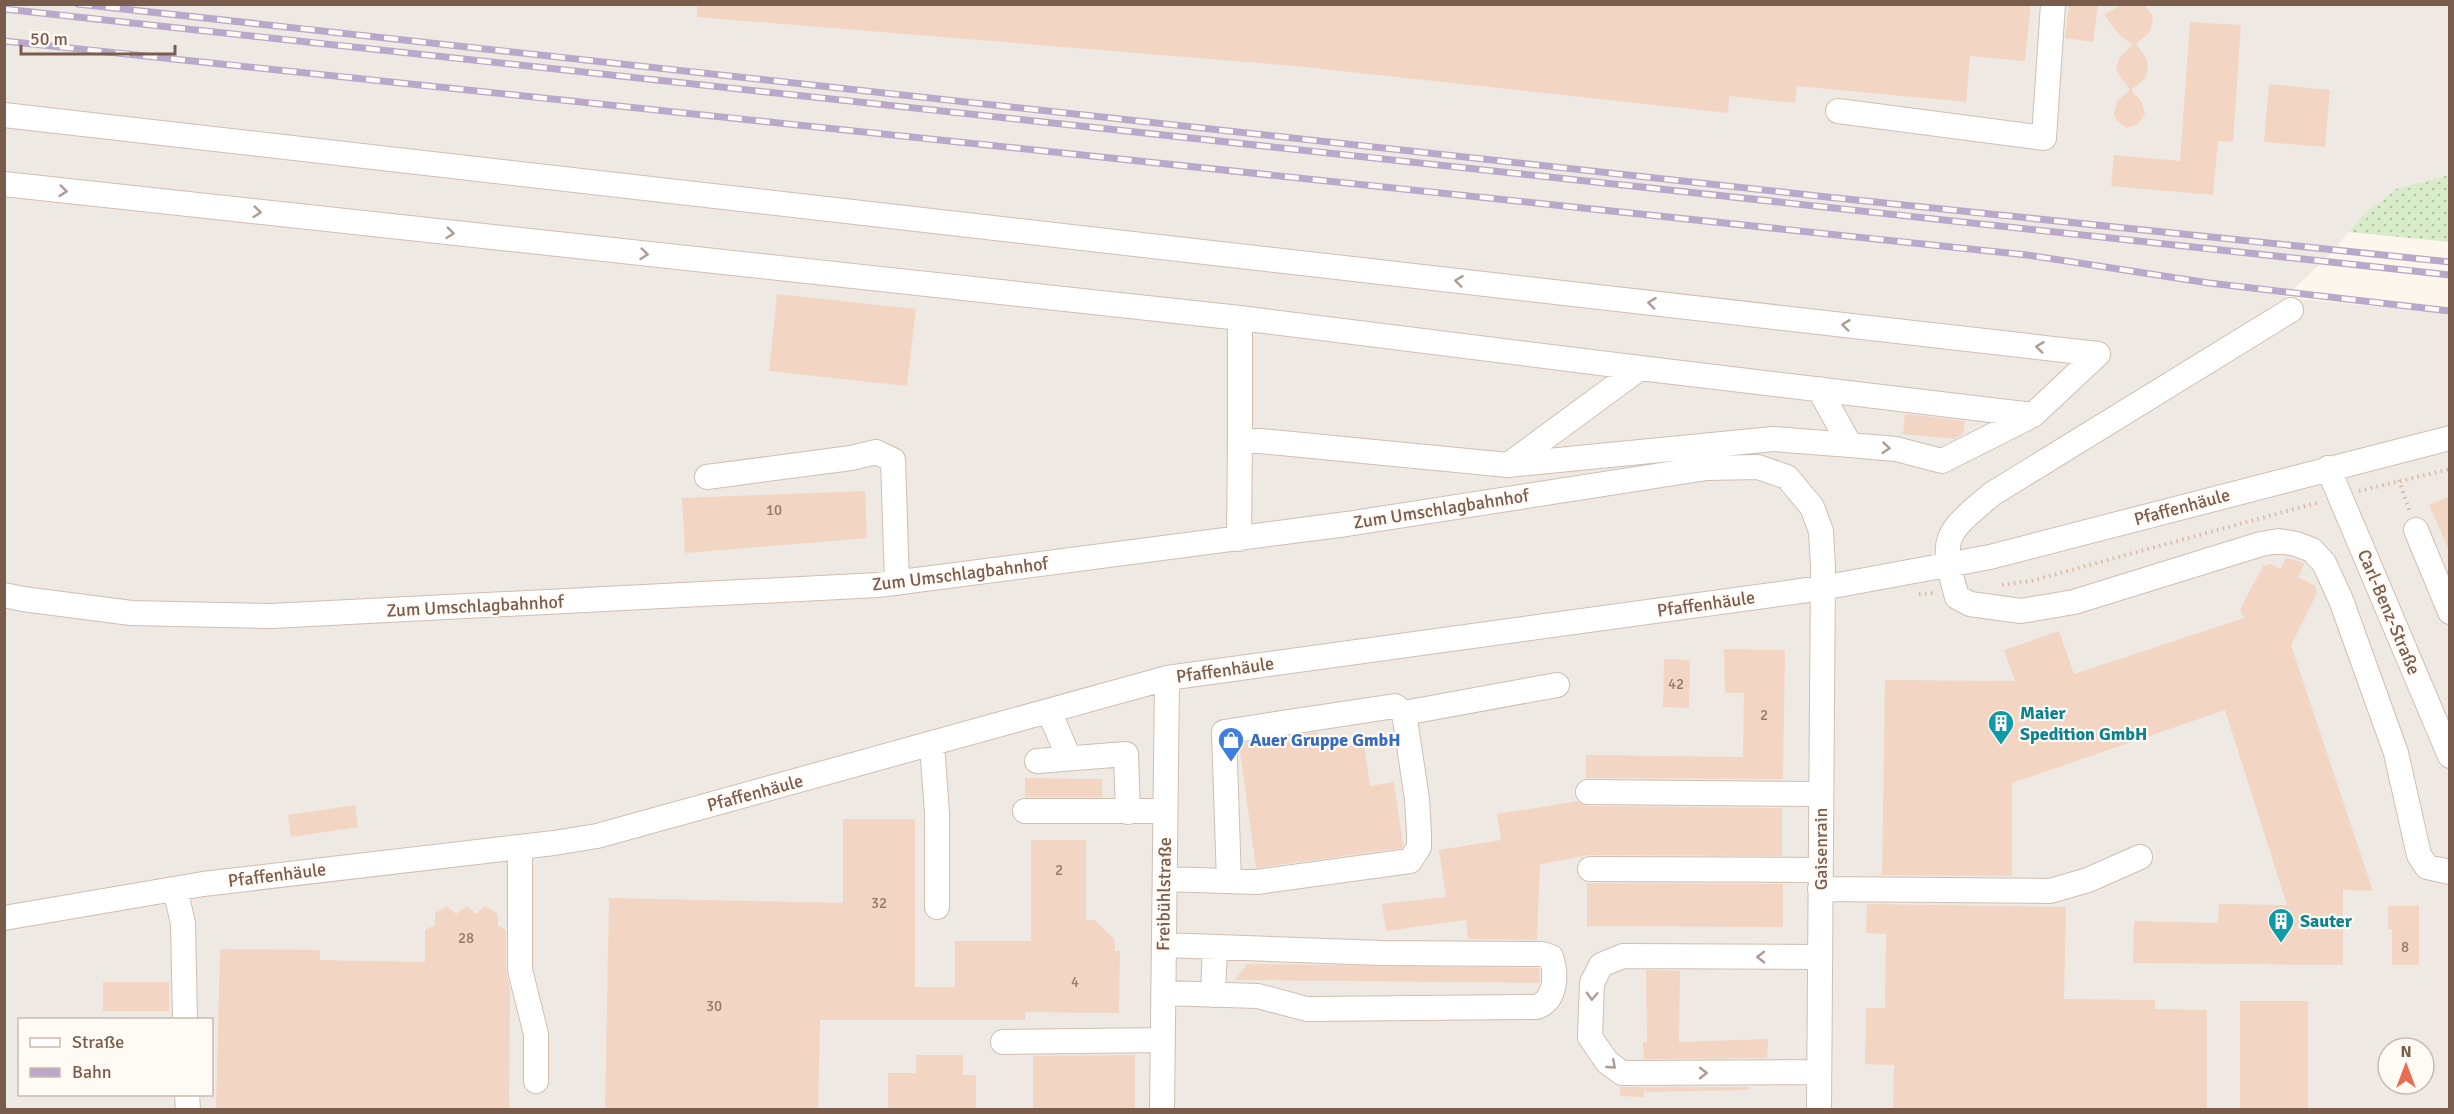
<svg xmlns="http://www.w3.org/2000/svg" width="2454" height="1114" font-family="Signika,sans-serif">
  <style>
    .industrial { fill: #efe9e4; fill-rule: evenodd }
    .grass { fill: url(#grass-dots) }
    .building { fill: #f3d5c3 }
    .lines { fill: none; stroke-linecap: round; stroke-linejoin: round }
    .minor-casing { stroke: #d1beb0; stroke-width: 26 }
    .path { stroke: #d9b8a5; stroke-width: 4; stroke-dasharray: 1.5 4.5; stroke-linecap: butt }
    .minor { stroke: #fff; stroke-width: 24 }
    .rail-casing { stroke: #b9a8c9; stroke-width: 7 }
    .rail { stroke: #fffaf3; stroke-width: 4.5; stroke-dasharray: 14; stroke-linecap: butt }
    .oneway { stroke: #af9d94 }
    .labels { text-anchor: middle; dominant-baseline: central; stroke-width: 4.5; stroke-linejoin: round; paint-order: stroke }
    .number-label { font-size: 15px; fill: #987a6a }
    .street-label { font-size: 18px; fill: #7a5c4d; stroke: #fffaf3 }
    .culture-label { font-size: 18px; font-weight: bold; fill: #0d838f; stroke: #fffaf3; text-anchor: start }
    .shop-label { font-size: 18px; font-weight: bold; fill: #366cbe; stroke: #fffaf3; text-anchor: start }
  </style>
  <defs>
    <pattern id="grass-dots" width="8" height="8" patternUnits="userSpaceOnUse" patternTransform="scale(1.5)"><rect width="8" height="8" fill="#d8ecc9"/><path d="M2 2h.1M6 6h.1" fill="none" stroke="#b4c2a5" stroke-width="1.8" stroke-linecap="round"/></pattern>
  </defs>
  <rect width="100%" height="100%" fill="#fdf6ec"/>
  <!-- industrial -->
  <path class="industrial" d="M5 5H2449V175L2396 189 2361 217 2333 251 2285 298 2449 313V1109L5 1110ZM20 1020H212V1094H20ZM2388 1048H2424V1084H2388Z"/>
  <!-- grass -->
  <path class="grass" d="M2449 175V242L2349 232 2361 217 2396 189Z"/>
  <!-- building -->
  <path class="building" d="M697 4H2031L2025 61 1970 56 1966 102 1797 86 1795 103 1729 96 1728 113 1295 66 697 17Z
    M2069 4H2098L2093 42 2065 38Z
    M2122 4H2144L2152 15 2153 21 2149 33 2136 44 2147 59 2148 71 2144 79 2131 90 2142 102 2145 114 2138 124 2126 128 2116 120 2114 113 2117 101 2130 90 2119 75 2116 67 2119 59 2132 44 2119 35 2104 15Z
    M2190 22 2241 25 2233 142 2218 141 2213 195 2111 186 2114 155 2180 161Z
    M2269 84 2330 90 2325 147 2264 142Z
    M777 294 916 309 907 386 769 371Z
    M1905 414 1965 421 1963 434 1954 439 1903 434Z
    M865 491 867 538 685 553 682 498Z
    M2450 496V552L2429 505Z
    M2286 558 2305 563 2298 577 2315 586 2317 593 2291 645 2373 891 2343 890V965L2133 963 2134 921 2218 923 2219 904 2287 905 2225 710 2012 783V876L1882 875 1885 680 2015 681 2004 650 2059 631 2074 674 2244 618 2240 609 2263 566 2271 564 2281 569Z
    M1724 649 1785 650 1783 779 1586 778V755L1743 757 1744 693H1725Z
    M1664 659 1690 660 1689 708 1663 707Z
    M1317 732 1319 750 1364 744 1370 786 1394 782 1403 845 1402 848 1256 868 1239 744Z
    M1025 778 1102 779V797H1025Z
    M1578 801 1588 806 1782 808V856L1590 855 1540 864 1537 940 1468 939 1466 920 1386 931 1382 904 1446 897 1439 850 1501 840 1497 814Z
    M355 805 358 827 291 837 288 815Z
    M843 819H915V987H955V941H1031V840H1086V920H1095L1115 940V951H1120L1119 1013 1025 1012V1020H820L818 1110H605L609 898 843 903Z
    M1587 883 1783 884V927L1587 926Z
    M1867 904 2066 907 2064 999 2155 1000V1009L2207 1010V1110H1893L1894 1065 1865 1064 1866 1008H1885L1886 934 1866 933Z
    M447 906 456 914 467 906 476 914 485 906 498 914V926L506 930V970L510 990 509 1110H216L220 949 320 950V960L425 962V930L435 925V913Z
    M2388 906H2419V965H2392V929H2388Z
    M1247 964 1539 968 1540 978 1539 983 1235 980Z
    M1646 970 1680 971 1679 1042 1768 1039 1767 1058 1644 1059 1643 1042H1647Z
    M103 982H169V1011H103Z
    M2240 1001H2308V1110H2240Z
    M916 1055H963V1075H976V1110H888V1073H916Z
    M1135 1055V1110H1033V1056Z
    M1620 1087H1644V1097L1620 1096Z
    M1644 1087H1749V1090L1645 1092Z"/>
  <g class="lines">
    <!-- minor casing -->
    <g class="minor-casing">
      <path id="minor" d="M1838 111 2044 138 2053 4
        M4 115 2098 354
        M4 184 1240 318 1640 368
        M2291 310 1992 494C1945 534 1939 536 1957 597L1970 604 2021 611 2074 602 2261 544 2279 541 2296 544 2312 550 2324 563 2341 600 2396 753 2419 855 2427 867 2450 872
        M1819 389 1850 445 1896 449 1942 461 2033 415 2098 354
        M1240 439V318
        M1508 465 1640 368 2033 415
        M2328 468 2450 756
        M707 477 851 458 876 452 893 460 897 583
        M2416 530 2450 612
        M1239 539 1240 439 1508 465 1773 439 1850 445
        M4 595 23 599 131 613 271 616 878 585 1347 524 1707 468 1758 467 1787 477 1812 507 1821 531 1823 567 1819 1110
        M1049 711 1069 758
        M1404 713 1557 685
        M932 744 937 813V907
        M1037 761 1126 754 1128 812
        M1588 792 1821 794
        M1025 811H1165
        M520 847V970L536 1034V1081
        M1590 869 1820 870
        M1165 879 1257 882 1410 861 1419 847V833L1417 799 1404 713 1395 706 1224 732 1229 881
        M175 889 183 923 185 1020
        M1820 889 2050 891 2088 880 2140 857
        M4 918 203 884 554 843 597 836 1167 678 1822 588 1990 557 2450 438
        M1163 993 1258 996 1307 1009 1536 1007C1556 1001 1557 975 1551 957L1542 954 1382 953 1164 945
        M1213 995 1215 947
        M1003 1042 1163 1040
        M1819 1072 1622 1073 1607 1062 1590 1037 1592 983 1601 965 1623 956 1820 957
        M187 1094 188 1110
        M1162 1110 1167 678"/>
    </g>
    <!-- path -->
    <path class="path" d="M2399 480 2409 510
      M2359 491 2450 469
      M2002 585 2031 581 2320 502
      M1919 594 1935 593"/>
    <!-- minor -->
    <use href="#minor" class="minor"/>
    <!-- rail casing -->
    <g class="rail-casing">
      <path id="rail" d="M78 4 1827 197 2450 262
        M4 9 2450 275
        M4 41 2027 255 2209 283 2450 311"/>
    </g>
    <!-- rail -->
    <use href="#rail" class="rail"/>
  </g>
  <!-- one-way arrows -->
  <defs><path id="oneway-chevron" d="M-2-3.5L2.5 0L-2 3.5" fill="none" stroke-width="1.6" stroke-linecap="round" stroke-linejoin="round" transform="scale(1.5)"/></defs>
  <g class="oneway">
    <use href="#oneway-chevron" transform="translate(63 191) rotate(6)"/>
    <use href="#oneway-chevron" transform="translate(257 212) rotate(6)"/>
    <use href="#oneway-chevron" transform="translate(450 233) rotate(6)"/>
    <use href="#oneway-chevron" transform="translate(644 254) rotate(6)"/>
    <use href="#oneway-chevron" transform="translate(1459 281) rotate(-173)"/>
    <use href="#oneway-chevron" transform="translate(1652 303) rotate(-173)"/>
    <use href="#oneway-chevron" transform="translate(1846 325) rotate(-173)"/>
    <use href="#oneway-chevron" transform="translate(2040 347) rotate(-173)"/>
    <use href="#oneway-chevron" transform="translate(1886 448) rotate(5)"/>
    <use href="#oneway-chevron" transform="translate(1761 957) rotate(-180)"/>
    <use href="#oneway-chevron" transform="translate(1592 996) rotate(92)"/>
    <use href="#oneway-chevron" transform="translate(1612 1065) rotate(41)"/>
    <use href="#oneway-chevron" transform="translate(1703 1073)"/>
  </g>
  <!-- icons -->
  <defs>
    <g id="building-pin" transform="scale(1.35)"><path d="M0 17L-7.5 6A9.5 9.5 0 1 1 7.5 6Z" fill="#0f9aa8" stroke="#fffaf3"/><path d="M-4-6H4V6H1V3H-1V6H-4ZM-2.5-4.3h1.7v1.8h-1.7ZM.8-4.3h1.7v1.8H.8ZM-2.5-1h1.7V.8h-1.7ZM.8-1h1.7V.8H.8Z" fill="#fff"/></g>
    <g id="shop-pin" transform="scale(1.35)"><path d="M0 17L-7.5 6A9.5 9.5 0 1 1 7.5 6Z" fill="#3f7fe0" stroke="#fffaf3"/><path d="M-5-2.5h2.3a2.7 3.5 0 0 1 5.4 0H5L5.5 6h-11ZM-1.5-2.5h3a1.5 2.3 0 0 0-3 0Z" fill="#fff"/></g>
  </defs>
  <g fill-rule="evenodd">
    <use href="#building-pin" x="2001" y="723"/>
    <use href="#shop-pin" x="1231" y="740"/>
    <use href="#building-pin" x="2281" y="921"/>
  </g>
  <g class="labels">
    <!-- number labels -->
    <g class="number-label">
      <text x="774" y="510">10</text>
      <text x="1676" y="684">42</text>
      <text x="1764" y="715">2</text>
      <text x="1059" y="870">2</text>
      <text x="879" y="903">32</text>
      <text x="466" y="938">28</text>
      <text x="2405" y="947">8</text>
      <text x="1075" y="982">4</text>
      <text x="714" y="1006">30</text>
    </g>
    <!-- street labels -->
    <g class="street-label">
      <text transform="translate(2182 507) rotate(-15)">Pfaffenhäule</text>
      <text transform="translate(1441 509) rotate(-9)">Zum Umschlagbahnhof</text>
      <text transform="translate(960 574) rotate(-7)">Zum Umschlagbahnhof</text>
      <text transform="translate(1706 604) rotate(-8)">Pfaffenhäule</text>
      <text transform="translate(475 606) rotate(-3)">Zum Umschlagbahnhof</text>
      <text transform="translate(2389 612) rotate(67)">Carl-Benz-Straße</text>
      <text transform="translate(1225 670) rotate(-8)">Pfaffenhäule</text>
      <text transform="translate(755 793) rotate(-15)">Pfaffenhäule</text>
      <text transform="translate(1821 849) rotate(-90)">Gaisenrain</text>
      <text transform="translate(277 875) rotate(-7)">Pfaffenhäule</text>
      <text transform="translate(1164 894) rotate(-89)">Freibühlstraße</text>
    </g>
    <!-- culture labels -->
    <g class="culture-label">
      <text x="2020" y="713">Maier<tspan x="2020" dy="21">Spedition GmbH</tspan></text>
      <text x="2300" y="921">Sauter</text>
    </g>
    <!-- shop labels -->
    <g class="shop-label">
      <text x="1250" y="740">Auer Gruppe GmbH</text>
    </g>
  </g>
  <!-- border -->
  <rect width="2454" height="1114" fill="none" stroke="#7a5c4d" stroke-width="12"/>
  <!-- legend -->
  <rect x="18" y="1018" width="195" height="78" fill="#fffaf3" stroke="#cabbb1" stroke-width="1.5"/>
  <rect x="30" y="1038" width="30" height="9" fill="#ffffff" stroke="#cabbb1" stroke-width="1.5"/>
  <text x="72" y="1048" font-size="18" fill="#7a5c4d">Straße</text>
  <rect x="30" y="1068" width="30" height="9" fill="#b9a8c9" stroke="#cabbb1" stroke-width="1.5"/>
  <text x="72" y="1078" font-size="18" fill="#7a5c4d">Bahn</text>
  <!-- north arrow -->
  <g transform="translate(2406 1066)"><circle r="28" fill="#fffaf3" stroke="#cabbb1" stroke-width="1.5"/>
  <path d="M0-4.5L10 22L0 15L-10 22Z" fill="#e76f51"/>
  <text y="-9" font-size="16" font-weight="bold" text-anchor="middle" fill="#7a5c4d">N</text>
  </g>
  <!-- scale -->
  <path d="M21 45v9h154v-9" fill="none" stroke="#7a5c4d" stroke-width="3"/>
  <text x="30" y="45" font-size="18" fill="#7a5c4d" stroke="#fffaf3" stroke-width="4.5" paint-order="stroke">50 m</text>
</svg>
